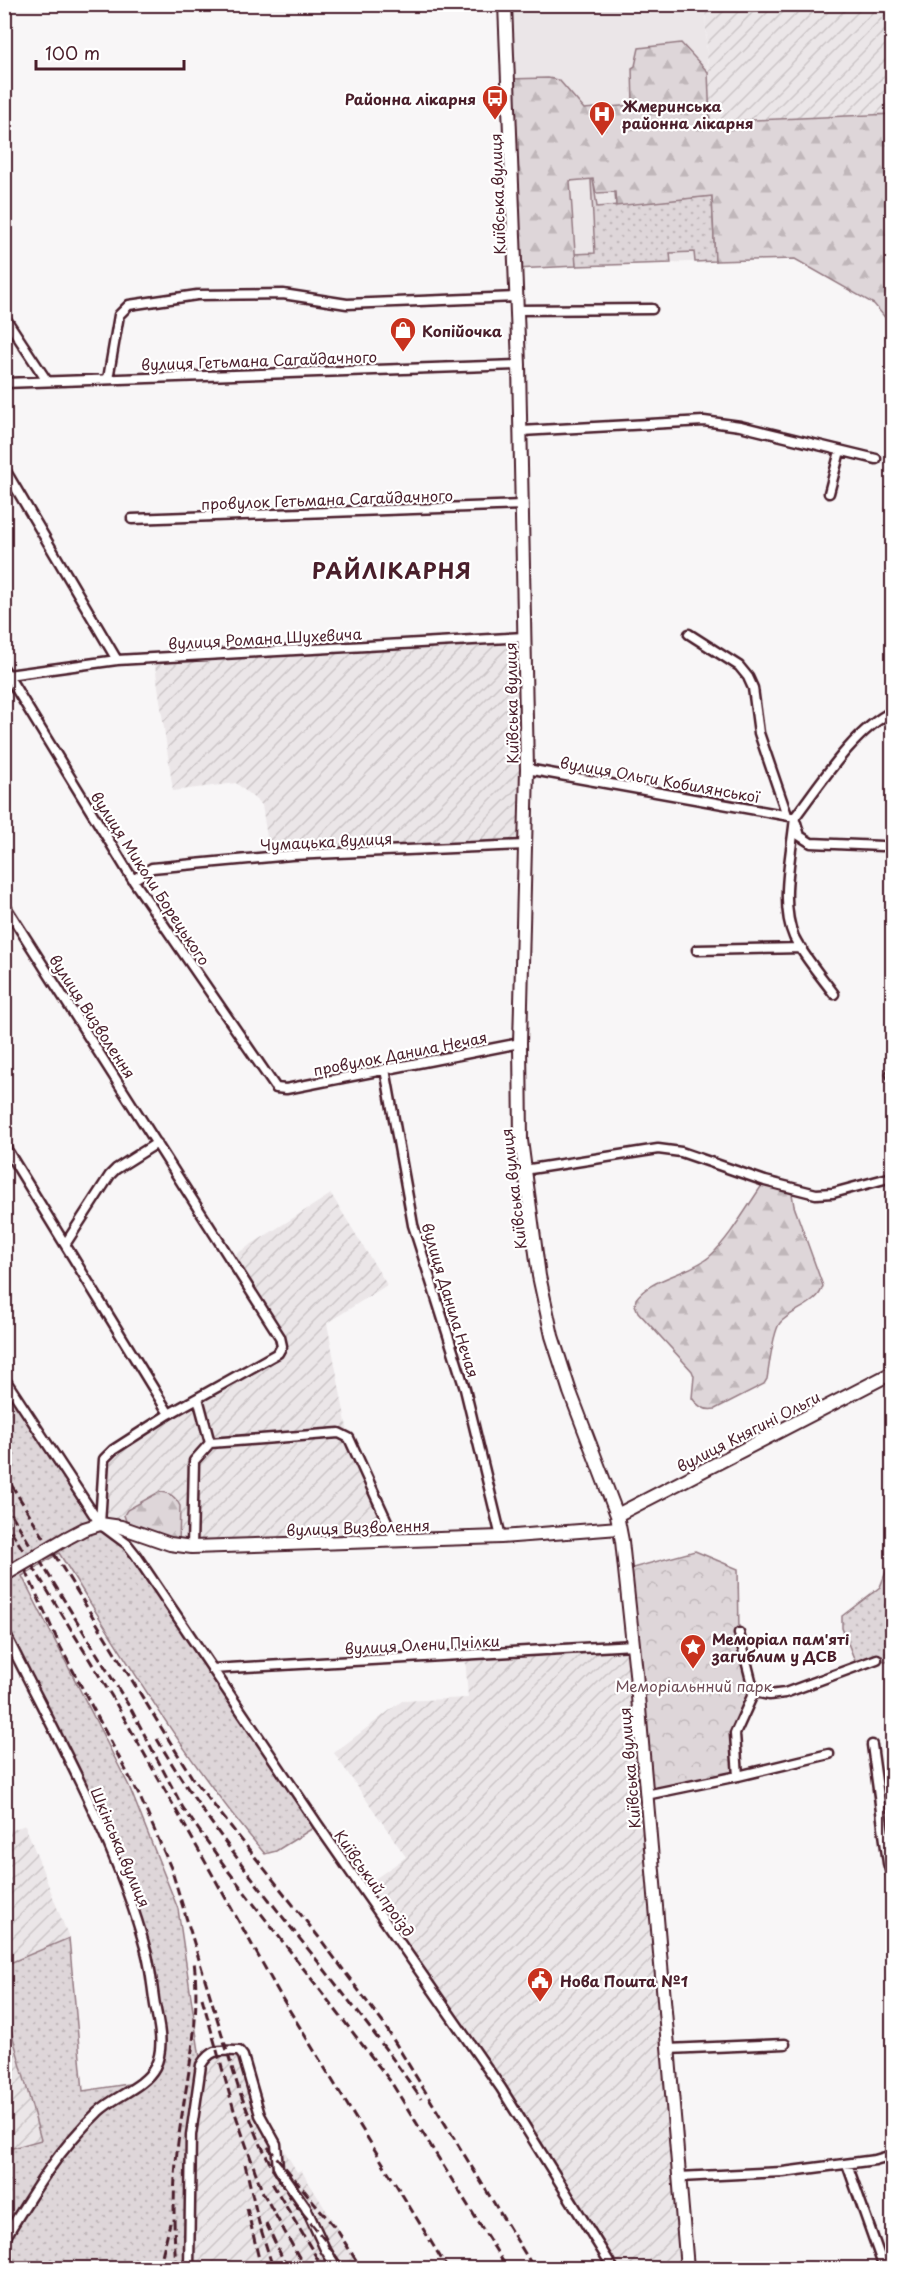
<svg xmlns="http://www.w3.org/2000/svg" width="897" height="2273" font-family="'Playpen Sans',sans-serif">
  <style>
    .built { fill: #ebe6e8 }
    .industrial { fill: url(#industrial-furrows) }
    .grass { fill: url(#grass-dots); stroke: #947a82; stroke-width: 1.5 }
    .forest { fill: url(#forest-firs); stroke: #947a82; stroke-width: 1.5 }
    .park { fill: url(#park-crowns); stroke: #947a82; stroke-width: 1.5 }
    .lines { fill: none; stroke-linecap: round; stroke-linejoin: round }
    .street-casing { stroke: #4a1f2b; stroke-width: 13 }
    .secondary-casing { stroke: #4a1f2b; stroke-width: 16 }
    .street { stroke: #fff; stroke-width: 8 }
    .secondary { stroke: #fff; stroke-width: 12 }
    .rail { stroke: #4a1f2b; stroke-width: 3; stroke-dasharray: 9 4.5; stroke-linecap: butt }
    .secondary-bridge-casing { stroke: #4a1f2b; stroke-width: 16; stroke-linecap: butt }
    .secondary-bridge { stroke: #fff; stroke-width: 12 }
    .labels { text-anchor: middle; dominant-baseline: central; stroke-width: 4.5; stroke-linejoin: round; paint-order: stroke }
    .poi-label { font-size: 15px; font-weight: bold; fill: #4a1f2b; stroke: #fff; text-anchor: start }
    .street-label { font-size: 15px; fill: #4a1f2b; stroke: #fff }
    .park-label { font-size: 15px; fill: #6f4d56; stroke: #fff }
    .district-label { font-size: 21px; font-weight: bold; letter-spacing: 1.5px; fill: #4a1f2b; stroke: #fff }
  </style>
  <defs>
    <pattern id="industrial-furrows" width="10" height="10" patternUnits="userSpaceOnUse" patternTransform="scale(1.5)"><rect width="10" height="10" fill="#ebe6e8"/><path d="M-1 1l2-2M0 10L10 0M9 11l2-2" fill="none" stroke="#cbc5c7"/></pattern>
    <pattern id="grass-dots" width="8" height="8" patternUnits="userSpaceOnUse" patternTransform="scale(1.5)"><rect width="8" height="8" fill="#ded6d9"/><path d="M2 2h.1M6 6h.1" fill="none" stroke="#c0b7ba" stroke-width="1.8" stroke-linecap="round"/></pattern>
    <pattern id="forest-firs" width="22" height="20" patternUnits="userSpaceOnUse" patternTransform="scale(1.5)"><rect width="22" height="20" fill="#ded6d9"/><path d="M5 1l3.5 6h-7zM16 11l3.5 6h-7z" fill="#c0b7ba"/></pattern>
    <pattern id="park-crowns" width="20" height="18" patternUnits="userSpaceOnUse" patternTransform="scale(1.5)"><rect width="20" height="18" fill="#ded6d9"/><path d="M2 6a3 3 0 1 1 6 0M12 15a3 3 0 1 1 6 0" fill="none" stroke="#c0b7ba"/></pattern>
  </defs>
  <rect width="100%" height="100%" fill="#f8f6f7"/>
  <filter id="ink" filterUnits="userSpaceOnUse"><feTurbulence type="fractalNoise" baseFrequency=".0167" numOctaves="2"/><feDisplacementMap in="SourceGraphic" scale="12" xChannelSelector="R" yChannelSelector="G"/><feConvolveMatrix kernelMatrix="1 2 1 2 8 2 1 2 1" color-interpolation-filters="sRGB"/></filter>
  <g filter="url(#ink)">
    <!-- built -->
    <path class="built" d="M505 5H705L715 261 515 269Z"/>
    <!-- industrial -->
    <path class="industrial" d="M705 5H892V114L710 122Z
      M525 637V845L270 857 262 805 236 783 173 791 154 658Z
      M331 1194 387 1285 327 1323 349 1438 396 1541 192 1547 100 1524 104 1459 113 1450 278 1353 282 1346 230 1258Z
      M634 1645 679 2177 680 2268H615L501 2088 362 1888 406 1857 334 1753 402 1701 468 1698 465 1655Z
      M25 1825 69 1938 5 1965V1833Z
      M4 2008 41 2141 5 2150H4Z
      M239 2051 256 2102 297 2172 301 2170 362 2268H189L191 2135 207 2055Z"/>
    <!-- grass -->
    <path class="grass" d="M593 179 597 207 712 196 715 261 695 262 694 252 670 253 671 263 576 266 574 254 595 253 591 180Z
      M5 1378 100 1524 118 1537 318 1825 276 1851 265 1854C186 1762 124 1656 59 1553L22 1576 129 1786 178 1909 201 2065 191 2135 189 2268H5V2150L41 2140 5 2008V1965L69 1938 83 2091 141 2082 159 2053 149 1965 122 1879 5 1631Z
      M892 1563V1669L889 1662 877 1659 857 1666 842 1628V1616L880 1587 888 1567Z"/>
    <!-- forest -->
    <path class="forest" d="M681 43 708 72 710 122 892 114V326L874 304 795 259 715 261 712 196 616 206 615 192 596 193 593 179 570 181 576 266 515 269 508 79 548 78 559 80 584 109 633 105 632 68 635 66 639 48Z
      M765 1181 791 1187 794 1206 823 1286C818 1305 792 1309 780 1323 773 1331 769 1367 767 1379L764 1384 715 1409C705 1411 698 1407 692 1398L694 1376 692 1371 638 1312 635 1305 636 1299C650 1278 689 1274 709 1257 730 1238 748 1205 765 1181Z
      M159 1492C170 1492 176 1497 180 1506L179 1545 129 1530 124 1515 127 1510Z"/>
    <!-- park -->
    <path class="park" d="M695 1551 738 1569 739 1633 754 1692 737 1729 738 1776 646 1795 625 1570Z"/>
    <g class="lines">
      <!-- street casing -->
      <g class="street-casing">
        <path id="street" d="M517 310 652 309
          M4 316 47 381
          M108 379 119 315 129 305 197 295 283 294 347 304 516 297
          M4 383 519 365
          M521 431 704 421 740 426 876 459
          M4 468 117 660
          M829 493 840 451
          M132 519 523 505
          M689 634 739 666 748 677 753 688 759 733 787 815
          M4 669 133 880 276 1088 286 1089 520 1043
          M8 675 117 660 525 637
          M527 769 795 817
          M795 817C792 852 779 903 794 937 804 957 821 976 834 994
          M795 817C820 784 855 729 892 712
          M796 823 800 836 811 843 882 846
          M133 880 152 868 291 855 525 845
          M4 904 280 1337 282 1346 278 1353 169 1414 113 1450 104 1459 100 1524
          M697 950 802 948
          M385 1069 413 1225 465 1389 501 1537
          M891 1074 892 1076
          M4 1145 169 1414
          M524 1170 658 1149 681 1152 765 1181 816 1194 833 1193 892 1177
          M66 1243 110 1175 116 1169 157 1143
          M4 1378 100 1524 127 1544 135 1554 318 1825 501 2088 613 2268
          M198 1398 210 1443
          M192 1547 194 1461 210 1443 339 1433 349 1438 396 1541
          M4 1631C55 1735 116 1839 146 1951 151 1969 152 1987 155 2005 159 2026 165 2047 155 2067 144 2088 114 2096 98 2112 58 2150 33 2192 4 2240
          M739 1633 754 1692
          M212 1669 634 1645
          M872 1745 888 1863 892 1877
          M738 1776 829 1754
          M646 1795 738 1776 735 1734 754 1692 769 1695 785 1693 877 1659
          M668 2049 785 2044
          M847 2164 884 2268
          M679 2177 783 2172 875 2160 892 2155
          M189 2268 191 2135 201 2065C212 2047 220 2051 239 2051L243 2056 260 2115 276 2144 278 2168 306 2208 325 2249 337 2268"/>
      </g>
      <!-- secondary casing -->
      <g class="secondary-casing">
        <path id="secondary" d="M505 4 519 365 527 769 520 1043 521 1140 539 1276 552 1336 570 1392 617 1515 622 1541 636 1673 687 2268
          M617 1515 892 1373
          M67 1538 84 1529 100 1524 121 1527 170 1544 192 1547 501 1537 619 1528"/>
      </g>
      <!-- street -->
      <use href="#street" class="street"/>
      <!-- secondary -->
      <use href="#secondary" class="secondary"/>
      <!-- rail -->
      <path class="rail" d="M4 1473 193 1779 321 1940 383 2023 534 2268
        M4 1502 132 1711 183 1808 229 1872 391 2082 507 2268
        M4 1519 114 1700 282 1998 447 2268
        M20 1558 61 1648 140 1797 171 1868 239 2090 261 2145 275 2173 294 2203 324 2239 344 2268
        M157 1739C232 1868 338 1976 421 2099
        M202 1998 234 2110 262 2191 305 2268
        M268 2147 337 2230 361 2268
        M245 2164 259 2223 273 2268
        M272 2183 323 2268
        M247 2208 261 2268
        M266 2223 287 2268
        M159 2268 170 2223
        M176 2268C173 2225 173 2178 179 2135 187 2076 201 2022 194 1961"/>
      <!-- secondary-bridge casing -->
      <g class="secondary-bridge-casing">
        <path id="secondary-bridge" d="M4 1575 67 1538"/>
      </g>
      <!-- secondary-bridge -->
      <use href="#secondary-bridge" class="secondary-bridge"/>
    </g>
  </g>
  <!-- icons -->
  <defs>
    <g id="bus-pin" transform="scale(1.35)"><path d="M0 17L-7.5 6A9.5 9.5 0 1 1 7.5 6Z" fill="#c8321e" stroke="#fff"/><path d="M-5-6H5V4H4V6H2V4H-2V6H-4V4H-5ZM-3.5-4V0h7V-4ZM-3.5 1.2v1.5H-2V1.2ZM2 1.2v1.5H3.5V1.2Z" fill="#fff"/></g>
    <g id="hospital-pin" transform="scale(1.35)"><path d="M0 17L-7.5 6A9.5 9.5 0 1 1 7.5 6Z" fill="#c8321e" stroke="#fff"/><path d="M-5-5h3v3.5h4V-5h3V5h-3V1.5h-4V5h-3Z" fill="#fff"/></g>
    <g id="shop-pin" transform="scale(1.35)"><path d="M0 17L-7.5 6A9.5 9.5 0 1 1 7.5 6Z" fill="#c8321e" stroke="#fff"/><path d="M-5-2.5h2.3a2.7 3.5 0 0 1 5.4 0H5L5.5 6h-11ZM-1.5-2.5h3a1.5 2.3 0 0 0-3 0Z" fill="#fff"/></g>
    <g id="sight-pin" transform="scale(1.35)"><path d="M0 17L-7.5 6A9.5 9.5 0 1 1 7.5 6Z" fill="#c8321e" stroke="#fff"/><path d="M0-6L1.8-2.2L6-1.7L2.9 1.2L3.7 5.4L0 3.3L-3.7 5.4L-2.9 1.2L-6-1.7L-1.8-2.2Z" fill="#fff"/></g>
    <g id="civic-pin" transform="scale(1.35)"><path d="M0 17L-7.5 6A9.5 9.5 0 1 1 7.5 6Z" fill="#c8321e" stroke="#fff"/><path d="M-.6-6.5H3V-4.5H.6V-3L4-1V1h2V6H-6V1h2V-1L-.6-3ZM-1.2 2.5V6h2.4V2.5Z" fill="#fff"/></g>
  </defs>
  <g fill-rule="evenodd">
    <use href="#bus-pin" x="495" y="98"/>
    <use href="#hospital-pin" x="602" y="114"/>
    <use href="#shop-pin" x="403" y="330"/>
    <use href="#sight-pin" x="693" y="1647"/>
    <use href="#civic-pin" x="540" y="1980"/>
  </g>
  <g class="labels">
    <!-- poi labels -->
    <g class="poi-label">
      <text x="476" y="98" text-anchor="end">Районна лікарня</text>
      <text x="622" y="105">Жмеринська<tspan x="622" dy="17">районна лікарня</tspan></text>
      <text x="422" y="330">Копійочка</text>
      <text x="712" y="1638">Меморіал пам'яті<tspan x="712" dy="17">загиблим у ДСВ</tspan></text>
      <text x="560" y="1980">Нова Пошта №1</text>
    </g>
    <!-- street labels -->
    <g class="street-label">
      <text transform="translate(497 194) rotate(-92)">Київська вулиця</text>
      <text transform="translate(259 360) rotate(-2)">вулиця Гетьмана Сагайдачного</text>
      <text transform="translate(327 499) rotate(-2)">провулок Гетьмана Сагайдачного</text>
      <text transform="translate(265 638) rotate(-3)">вулиця Романа Шухевича</text>
      <text transform="translate(511 703) rotate(-91)">Київська вулиця</text>
      <text transform="translate(660 779) rotate(10)">вулиця Ольги Кобилянської</text>
      <text transform="translate(326 841) rotate(-3)">Чумацька вулиця</text>
      <text transform="translate(151 878) rotate(57)">вулиця Миколи Борецького</text>
      <text transform="translate(93 1016) rotate(57)">вулиця Визволення</text>
      <text transform="translate(400 1053) rotate(-11)">провулок Данила Нечая</text>
      <text transform="translate(513 1189) rotate(-97)">Київська вулиця</text>
      <text transform="translate(451 1300) rotate(73)">вулиця Данила Нечая</text>
      <text transform="translate(748 1431) rotate(-27)">вулиця Княгині Ольги</text>
      <text transform="translate(358 1527) rotate(-2)">вулиця Визволення</text>
      <text transform="translate(422 1644) rotate(-3)">вулиця Олени Пчілки</text>
      <text transform="translate(629 1768) rotate(-95)">Київська вулиця</text>
      <text transform="translate(121 1847) rotate(67)">Шкінська вулиця</text>
      <text transform="translate(375 1883) rotate(55)">Київський проїзд</text>
    </g>
    <!-- park labels -->
    <g class="park-label">
      <text x="694" y="1685">Меморіальнний парк</text>
    </g>
    <!-- district labels -->
    <g class="district-label">
      <text x="392" y="570">РАЙЛІКАРНЯ</text>
    </g>
  </g>
  <!-- margin -->
  <rect width="897" height="2273" fill="none" stroke="#fff" stroke-width="24"/>
  <rect x="12" y="12" width="873" height="2249" fill="none" stroke="#4a1f2b" stroke-width="2" filter="url(#ink)"/>
  <!-- scale -->
  <path d="M36 60v9h148v-9" fill="none" stroke="#4a1f2b" stroke-width="3"/>
  <text x="45" y="60" font-size="18" fill="#4a1f2b" stroke="#ffffff" stroke-width="4.5" paint-order="stroke">100 m</text>
</svg>
